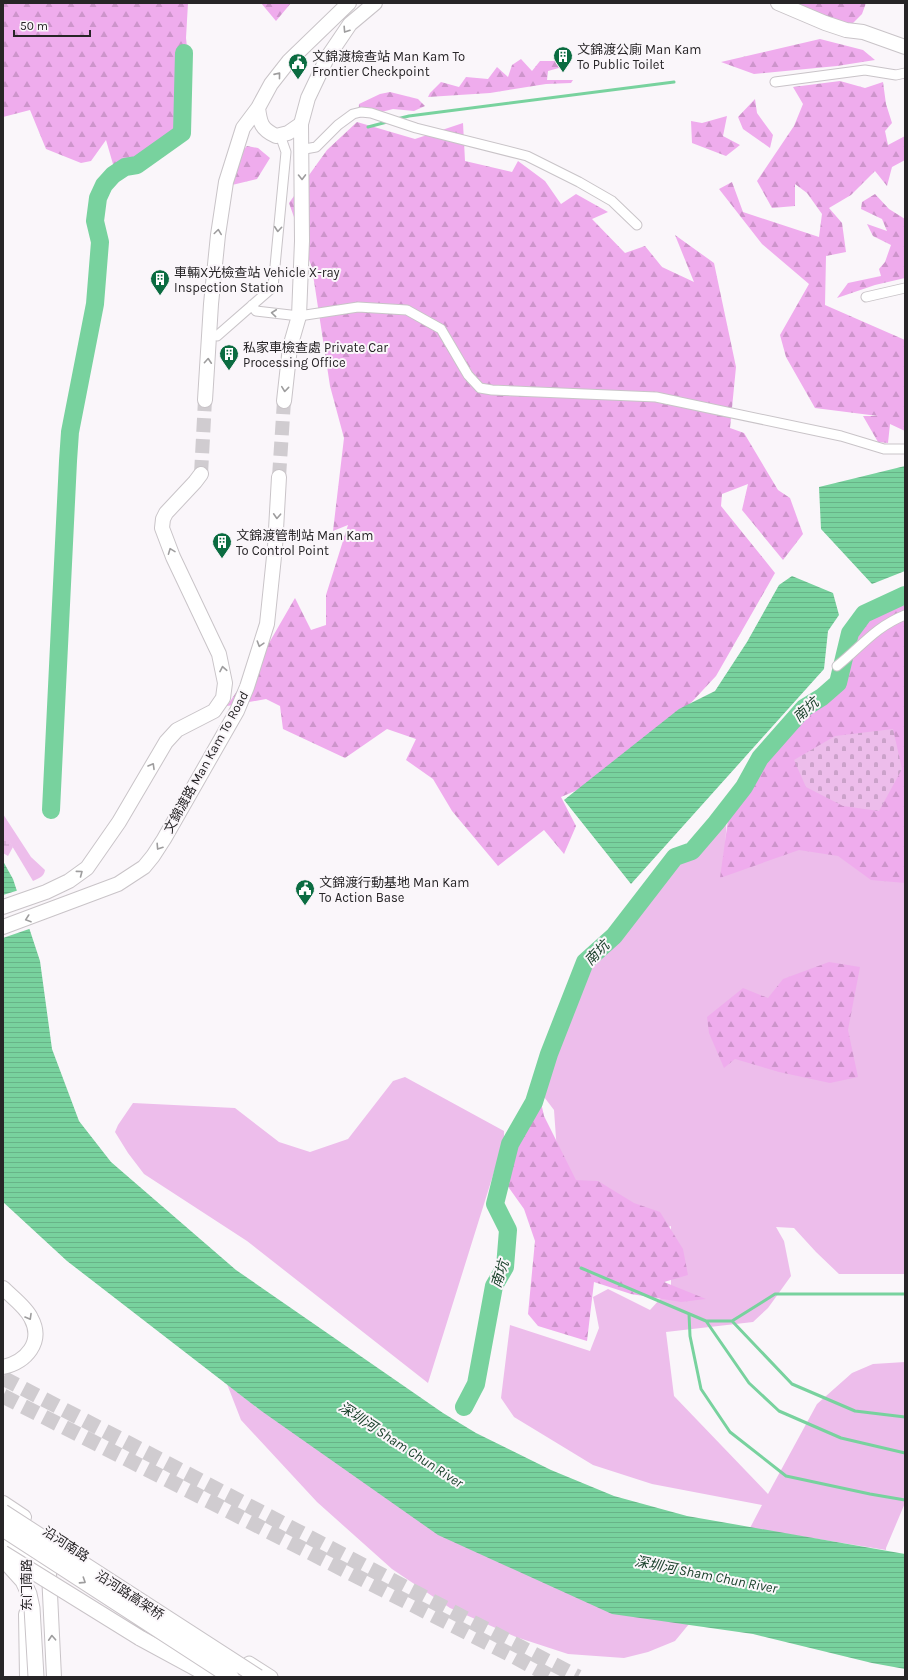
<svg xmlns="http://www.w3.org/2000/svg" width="908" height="1680" font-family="Karla,'Noto Sans SC',sans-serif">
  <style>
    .green { fill: #edbdeb }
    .forest { fill: url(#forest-firs) }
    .wetland { fill: url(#wetland-marsh) }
    .cemetery { fill: url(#cemetery-stones) }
    .water { fill: url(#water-rules) }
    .pier { fill: #faf6fa }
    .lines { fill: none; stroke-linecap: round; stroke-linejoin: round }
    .stream { stroke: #78d29e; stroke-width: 3 }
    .river { stroke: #78d29e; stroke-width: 18 }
    .primary-tunnel { stroke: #d0ccd0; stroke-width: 14; stroke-dasharray: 14 7; stroke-linecap: butt }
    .trunk-tunnel { stroke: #d0ccd0; stroke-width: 15; stroke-dasharray: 15 8; stroke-linecap: butt }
    .minor-casing { stroke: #c9c4c8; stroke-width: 11 }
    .secondary-casing { stroke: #c9c4c8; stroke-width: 15 }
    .primary-casing { stroke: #c9c4c8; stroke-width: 16 }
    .trunk-casing { stroke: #c9c4c8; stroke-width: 17 }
    .minor { stroke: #fff; stroke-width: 9 }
    .secondary { stroke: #fff; stroke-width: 13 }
    .primary { stroke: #fff; stroke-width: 14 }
    .trunk { stroke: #fff; stroke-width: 15 }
    .trunk-bridge-casing { stroke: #c9c4c8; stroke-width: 17; stroke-linecap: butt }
    .trunk-bridge { stroke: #fff; stroke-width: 15 }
    .oneway { stroke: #9e9d9e }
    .labels { text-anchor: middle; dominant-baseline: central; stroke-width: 4; stroke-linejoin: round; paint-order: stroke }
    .poi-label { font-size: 13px; fill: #272527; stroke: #faf6fa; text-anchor: start }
    .street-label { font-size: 13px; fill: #272527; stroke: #faf6fa }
    .water-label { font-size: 14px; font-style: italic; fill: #19402a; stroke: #faf6fa }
  </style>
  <defs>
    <pattern id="forest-firs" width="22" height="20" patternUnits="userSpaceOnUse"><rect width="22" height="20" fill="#efaced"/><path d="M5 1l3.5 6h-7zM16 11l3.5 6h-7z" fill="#cd94cb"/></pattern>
    <pattern id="wetland-marsh" width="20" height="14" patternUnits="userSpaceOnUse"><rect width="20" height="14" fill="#edbdeb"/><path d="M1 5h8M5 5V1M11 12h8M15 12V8" fill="none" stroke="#cba2ca"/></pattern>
    <pattern id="cemetery-stones" width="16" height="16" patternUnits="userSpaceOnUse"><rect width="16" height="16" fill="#edbdeb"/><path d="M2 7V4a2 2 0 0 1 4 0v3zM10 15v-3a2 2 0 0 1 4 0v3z" fill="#cba2ca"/></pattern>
    <pattern id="water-rules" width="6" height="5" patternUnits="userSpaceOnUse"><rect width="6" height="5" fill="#78d29e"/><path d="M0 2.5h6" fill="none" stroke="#68b488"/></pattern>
  </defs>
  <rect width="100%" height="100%" fill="#faf6fa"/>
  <!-- green -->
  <path class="green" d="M727 809 724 876 784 850 833 846 905 879V1274H839L816 1252 794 1228 776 1227 784 1241 791 1276 768 1308 753 1322 666 1332 674 1396 768 1494 817 1404 852 1373 873 1364 905 1362V1503L886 1548V1550L750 1528 762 1505 652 1484 593 1465 514 1417 501 1398 510 1325 590 1351 599 1328 593 1297 608 1289 650 1310 671 1287V1226L620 1245 570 1191 558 1166 554 1110 538 1089 585 962 607 941 675 857 692 850Z
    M3 814 31 857 45 870C44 877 39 878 33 881L3 831Z
    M405 1077 504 1131V1140L428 1383 247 1241 144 1174 128 1153 115 1132 118 1125 133 1103 235 1108 279 1142 310 1152 348 1139 393 1081Z
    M227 1384 260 1410 689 1624 675 1641 648 1652 624 1658 568 1654 516 1637 450 1608 392 1569 317 1502 241 1420Z"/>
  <!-- forest -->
  <path class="forest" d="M3 3H188L186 38 191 85 185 105 190 119 188 132 143 164 115 171 106 140 91 161 81 163 46 149 30 110 3 117Z
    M261 3H291L276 21Z
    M786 3H866L862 14 846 30Z
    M820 39 863 50 875 60 837 66 754 74 721 62Z
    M521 59 532 71 540 61H571L566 66 548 71 547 80H573L571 83 546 84 490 93 428 97 430 93 441 82 459 87 466 77 488 79 497 67 508 77 512 65Z
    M840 81 865 88 883 82 886 104 892 123 885 131 888 145 905 136V160L892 167 887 186 875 171 851 195 829 208 842 223 846 252 826 256 825 305 905 340V431L890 424 888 443 878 442 863 416H878L815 408 786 357 780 335 809 284 762 244 719 189 732 182 743 212 819 237 822 214 807 193 795 184V206L772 208 757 181 794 126 803 104 793 87Z
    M390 92 418 99 425 106 414 111 393 109 358 118 359 104 380 94Z
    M755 99 757 113 773 135 770 148 743 129 738 117Z
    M727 116 723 136 740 145 726 156 692 143 691 121 702 123Z
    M357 122 415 139 463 123 465 161 512 172 518 161 545 181 561 204 576 194 608 212 592 219 625 253 645 246 662 267 694 282 675 235 714 263 736 367 730 428 744 433 778 490 790 498 803 534 783 560 742 510 748 484 722 494 721 506 775 573 716 676 675 720 596 782 561 797 576 826 564 854 544 830 498 866 452 811 433 779 406 760 416 739 387 729 345 758 283 729 280 706 266 699 227 706 269 643 295 598 311 630 326 625V595L348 525 333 531 344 438 330 386 312 268 289 203 327 150Z
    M247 146 258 148 270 158 257 179 232 185 241 152Z
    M875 194 889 209 905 219V278L875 285 837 298 848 283 881 276 879 269 885 262 891 245 873 236 867 224 887 231 882 219 861 209 862 202Z
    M905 596V883L871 880 838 856 799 850 720 878 730 805 772 745 838 683 850 633 858 622Z
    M829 962 860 967 848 1030 858 1077 830 1083 779 1072 735 1059 724 1068 709 1033 707 1017 743 988 768 998 783 979Z
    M529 1098H540L544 1116 576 1180 598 1181 634 1203 660 1212 683 1249 688 1275 664 1282 706 1299 681 1302 631 1294 594 1282 587 1341 538 1326 528 1314 535 1241 524 1209 507 1185Z"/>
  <!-- wetland -->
  <path class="wetland" d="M3 830 13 847 8 856 3 853Z"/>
  <!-- cemetery -->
  <path class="cemetery" d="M893 729 902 769 879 811 843 806 806 787 794 760 835 736Z"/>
  <!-- water -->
  <path class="water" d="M905 466V571L872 584 821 529 819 487Z
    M792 576 833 593 839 615 828 631 824 669 631 884 564 800 679 709 715 691 747 642 779 585Z
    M3 861 13 879 40 961 52 1049 79 1121 111 1162 236 1270 443 1413 476 1433 551 1470 614 1496 687 1516 905 1554V1669L872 1663 753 1634 612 1614 438 1535 260 1410 67 1261 3 1202Z"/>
  <!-- pier -->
  <path class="pier" d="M19 890 32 928 3 938V895Z"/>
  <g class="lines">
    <!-- stream -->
    <path class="stream" d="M397 119 409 116 674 82
      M368 127 387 122
      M581 1268 706 1321H732L775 1294H905
      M689 1314 690 1336 701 1389 730 1432 786 1476 870 1494 905 1500
      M706 1321 749 1383 779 1411 841 1438 905 1453
      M732 1321 792 1384 855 1411 905 1417"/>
    <!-- river -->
    <path class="river" d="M51 810 68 461 70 432 95 304 100 242 95 221 98 198 104 185 113 175 125 167 137 165 182 133 184 53
      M464 1407 476 1384 494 1286 505 1267 508 1230 495 1204 510 1144 534 1102 549 1054 585 962 614 936 675 857 692 851 716 823 744 787 760 758 804 708 822 697 838 683 850 633 864 614 905 595"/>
    <!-- primary-tunnel -->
    <path class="primary-tunnel" d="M201 474 205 400
      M279 477 284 401"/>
    <!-- trunk-tunnel -->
    <path class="trunk-tunnel" d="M3 1378 578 1677
      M3 1396 515 1657 552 1677"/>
    <!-- minor casing -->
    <g class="minor-casing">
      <path id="minor" d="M775 82 865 70 896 75 905 73
        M301 145 305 149 316 147 338 125 353 114 361 112 371 113 416 128 527 156 579 182 612 201 637 225
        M866 297 905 288
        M252 305 256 311 299 316 358 307 407 310 441 329 468 375 480 388 492 390 656 397 841 436 884 449H905
        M217 336 273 287 286 152 280 135
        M837 666C861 647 875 627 905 615"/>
    </g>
    <!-- secondary casing -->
    <g class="secondary-casing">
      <path id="secondary" d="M249 1663 271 1677"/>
    </g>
    <!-- primary casing -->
    <g class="primary-casing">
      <path id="primary" d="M778 3 825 23 846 30 863 32 905 47
        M258 108C260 123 261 129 276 136L288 133 301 124
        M205 400 211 304 218 235 226 182 243 128 258 108 271 84 289 61 349 3
        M284 401 290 347 299 316 302 241 301 124 308 98 327 58 350 24 375 3
        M3 907 46 892 69 881 87 868 119 822 166 742 177 730 214 711 223 698 225 683 219 654 173 557 162 528 163 519 166 513 195 482 201 474
        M3 927 118 884 144 867 153 856 164 839 237 711 247 687 267 624 275 547 279 477
        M3 1288C12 1297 26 1307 31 1318 44 1342 26 1362 3 1367
        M3 1503 24 1517
        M3 1543 49 1573
        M45 1548 49 1573 54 1677
        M25 1577C25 1562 24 1548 34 1536
        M26 1614 27 1677"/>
    </g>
    <!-- trunk casing -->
    <g class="trunk-casing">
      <path id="trunk" d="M140 1638 212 1677"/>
    </g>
    <!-- minor -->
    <use href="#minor" class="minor"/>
    <!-- secondary -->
    <use href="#secondary" class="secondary"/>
    <!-- primary -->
    <use href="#primary" class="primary"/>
    <!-- trunk -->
    <use href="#trunk" class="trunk"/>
    <!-- trunk-bridge casing -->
    <g class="trunk-bridge-casing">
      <path id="trunk-bridge" d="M3 1512 258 1677
        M3 1529 231 1677
        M3 1553 140 1638
        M4 1560 23 1581 29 1594 32 1608 36 1677"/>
    </g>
    <!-- trunk-bridge -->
    <use href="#trunk-bridge" class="trunk-bridge"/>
  </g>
  <!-- one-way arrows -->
  <defs><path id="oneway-chevron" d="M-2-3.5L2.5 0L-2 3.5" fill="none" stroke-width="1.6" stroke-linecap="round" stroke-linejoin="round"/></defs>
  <g class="oneway">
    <use href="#oneway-chevron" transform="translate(346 30) rotate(123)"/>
    <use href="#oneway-chevron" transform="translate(278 75) rotate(-51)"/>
    <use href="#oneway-chevron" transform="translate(302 177) rotate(89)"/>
    <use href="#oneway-chevron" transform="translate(278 229) rotate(95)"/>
    <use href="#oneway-chevron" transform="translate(218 232) rotate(-82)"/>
    <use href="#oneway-chevron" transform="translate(274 313) rotate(-174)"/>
    <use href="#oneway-chevron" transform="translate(208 361) rotate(-86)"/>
    <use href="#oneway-chevron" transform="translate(285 389) rotate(96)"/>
    <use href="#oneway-chevron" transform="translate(277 516) rotate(93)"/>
    <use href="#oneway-chevron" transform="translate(171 551) rotate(-111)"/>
    <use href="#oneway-chevron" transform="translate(260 644) rotate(107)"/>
    <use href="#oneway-chevron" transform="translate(223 669) rotate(-101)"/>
    <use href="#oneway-chevron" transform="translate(152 766) rotate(-60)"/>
    <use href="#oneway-chevron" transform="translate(159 847) rotate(123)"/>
    <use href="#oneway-chevron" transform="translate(80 873) rotate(-37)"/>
    <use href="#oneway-chevron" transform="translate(28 919) rotate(161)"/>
    <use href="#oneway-chevron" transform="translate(29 1317) rotate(60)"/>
    <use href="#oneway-chevron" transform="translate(83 1581) rotate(33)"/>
    <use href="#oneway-chevron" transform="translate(52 1638) rotate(-93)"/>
  </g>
  <!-- icons -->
  <defs>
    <g id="building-pin" transform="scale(1)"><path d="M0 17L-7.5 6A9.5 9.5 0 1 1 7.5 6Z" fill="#0b6c41" stroke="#faf6fa"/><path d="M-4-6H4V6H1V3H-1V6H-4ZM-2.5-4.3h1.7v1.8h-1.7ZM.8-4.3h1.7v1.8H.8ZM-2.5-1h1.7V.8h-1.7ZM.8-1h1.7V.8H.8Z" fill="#fff"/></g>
    <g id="civic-pin" transform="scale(1)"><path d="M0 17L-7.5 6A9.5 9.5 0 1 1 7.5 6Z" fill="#0b6c41" stroke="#faf6fa"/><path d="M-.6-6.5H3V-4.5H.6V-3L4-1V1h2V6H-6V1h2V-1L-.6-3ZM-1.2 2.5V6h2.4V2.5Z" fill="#fff"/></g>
  </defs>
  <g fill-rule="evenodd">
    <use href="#building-pin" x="563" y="56"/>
    <use href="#civic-pin" x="298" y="63"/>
    <use href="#building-pin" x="160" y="279"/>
    <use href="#building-pin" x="229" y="354"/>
    <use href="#building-pin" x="222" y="542"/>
    <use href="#civic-pin" x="305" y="889"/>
  </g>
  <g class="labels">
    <!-- poi labels -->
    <g class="poi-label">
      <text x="577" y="49">文錦渡公廁 Man Kam<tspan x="577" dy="15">To Public Toilet</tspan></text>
      <text x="312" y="56">文錦渡檢查站 Man Kam To<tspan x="312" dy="15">Frontier Checkpoint</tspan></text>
      <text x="174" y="272">車輛X光檢查站 Vehicle X-ray<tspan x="174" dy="15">Inspection Station</tspan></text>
      <text x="243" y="347">私家車檢查處 Private Car<tspan x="243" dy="15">Processing Office</tspan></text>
      <text x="236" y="535">文錦渡管制站 Man Kam<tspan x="236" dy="15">To Control Point</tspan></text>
      <text x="319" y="882">文錦渡行動基地 Man Kam<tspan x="319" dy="15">To Action Base</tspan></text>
    </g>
    <!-- street labels -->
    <g class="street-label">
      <text transform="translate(206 762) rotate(-61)">文錦渡路 Man Kam To Road</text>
      <text transform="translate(66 1544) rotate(33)">沿河南路</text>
      <text transform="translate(26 1585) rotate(-90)">东门南路</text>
      <text transform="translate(130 1595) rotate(33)">沿河路高架桥</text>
    </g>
    <!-- water labels -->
    <g class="water-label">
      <text transform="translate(806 710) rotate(-42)">南坑</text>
      <text transform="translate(597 953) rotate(-46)">南坑</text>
      <text transform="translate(500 1274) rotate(-72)">南坑</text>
      <text transform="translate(401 1445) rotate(33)">深圳河 Sham Chun River</text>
      <text transform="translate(706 1575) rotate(11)">深圳河 Sham Chun River</text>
    </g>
  </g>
  <!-- border -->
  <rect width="908" height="1680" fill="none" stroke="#272527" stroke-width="8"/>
  <!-- scale -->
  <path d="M14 30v6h76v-6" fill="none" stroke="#272527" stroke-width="2"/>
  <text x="20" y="30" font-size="12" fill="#272527" stroke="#faf6fa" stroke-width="3" paint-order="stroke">50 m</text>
</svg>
